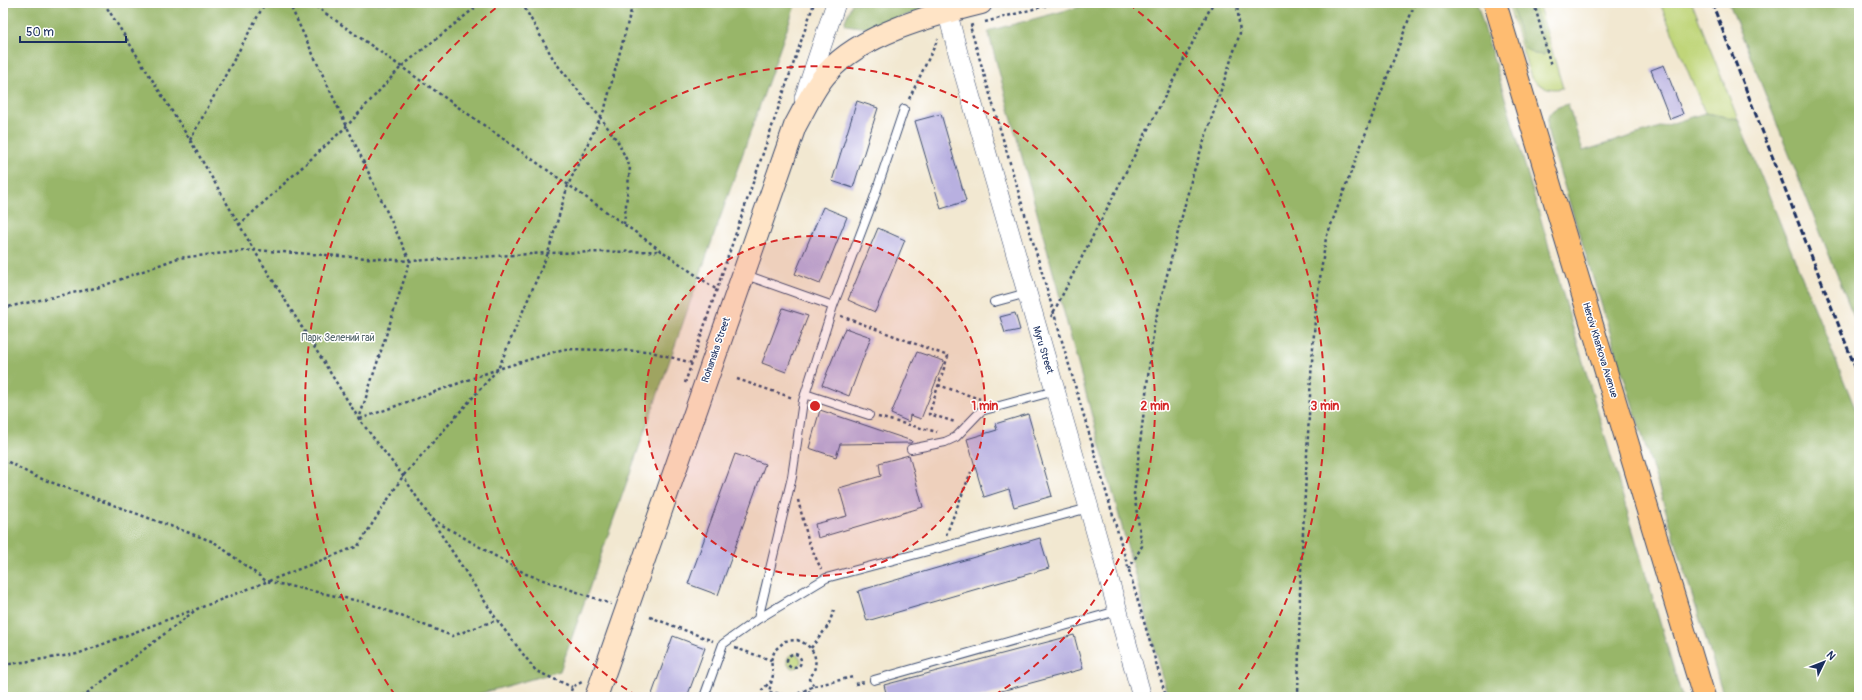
<svg xmlns="http://www.w3.org/2000/svg" width="1862" height="700" font-family="Pangolin,sans-serif">
  <style>
    .green { fill: #c0d579; stroke: #6e826c }
    .forest { fill: #98b669; stroke: #5a7264 }
    .building { fill: #b8b0e0 }
    .lines { fill: none; stroke-linecap: round; stroke-linejoin: round }
    .service-casing { stroke: #3b4b6f; stroke-width: 10 }
    .tertiary-casing { stroke: #3b4b6f; stroke-width: 20 }
    .secondary-casing { stroke: #3b4b6f; stroke-width: 24 }
    .primary-casing { stroke: #3b4b6f; stroke-width: 24 }
    .path { stroke: #3b4b6f; stroke-width: 2.5; stroke-dasharray: 3 3; stroke-linecap: butt }
    .service { stroke: #fff; stroke-width: 8 }
    .tertiary { stroke: #fff; stroke-width: 19 }
    .secondary { stroke: #ffe4c6; stroke-width: 22 }
    .primary { stroke: #febc71; stroke-width: 22 }
    .rail { stroke: #1b2f5e; stroke-width: 3; stroke-dasharray: 6 3; stroke-linecap: butt }
    .ring { fill: none; stroke: #d62828; stroke-width: 2; stroke-dasharray: 7 5 }
    .labels { text-anchor: middle; dominant-baseline: central; stroke-width: 3; stroke-linejoin: round; paint-order: stroke }
    .park-label { font-size: 10px; fill: #4d6166; stroke: #fff }
    .street-label { font-size: 10px; fill: #1b2f5e; stroke: #fff }
    .centre { fill: #d62828; stroke: #fff; stroke-width: 2 }
    .ring-label { font-size: 12px; text-anchor: middle; font-weight: bold; fill: #d62828; stroke: #fff; stroke-width: 3; stroke-linejoin: round; paint-order: stroke }
  </style>
  <rect width="100%" height="100%" fill="#fff"/>
  <filter id="ink" filterUnits="userSpaceOnUse"><feTurbulence type="fractalNoise" baseFrequency=".025" numOctaves="2"/><feDisplacementMap in="SourceGraphic" scale="8" xChannelSelector="R" yChannelSelector="G"/><feConvolveMatrix kernelMatrix="1 2 1 2 8 2 1 2 1" color-interpolation-filters="sRGB"/></filter>
  <filter id="wash" filterUnits="userSpaceOnUse"><feTurbulence type="fractalNoise" baseFrequency=".012" numOctaves="4" result="noise"/><feDisplacementMap in="SourceGraphic" scale="16" xChannelSelector="R" yChannelSelector="G"/><feGaussianBlur stdDeviation="0.9" result="paint"/><feColorMatrix in="noise" values="0 0 0 0 0 0 0 0 0 0 0 0 0 0 0 0 0 1.4 0 .05"/><feComposite in="paint" operator="in"/></filter>
  <g filter="url(#wash)">
    <rect width="100%" height="100%" fill="#f2e8d1"/>
    <!-- green -->
    <path class="green" d="M1508 3H1538L1563 88C1550 91 1541 87 1531 78Z
      M1660 3H1692L1738 119 1705 113Z
      M787 661a7 7 0 1 1 14 0a7 7 0 1 1-14 0Z"/>
    <!-- forest -->
    <path class="forest" d="M3 3H796L560 671 468 697H3Z
      M852 3H931L932 7 867 28 846 25 845 21Z
      M1094 3H1477L1682 697H1168L988 31Z
      M1511 3H1534L1547 50 1544 55 1533 54 1524 47Z
      M1729 3H1859V330Z
      M1568 104 1583 151 1705 113 1738 119 1859 418V697H1724L1549 137C1545 117 1547 109 1568 104Z"/>
    <g id="blocks">
      <!-- building -->
      <path class="building" d="M1664 65 1683 114 1670 119 1651 70Z
        M857 101 878 108 853 188 832 181Z
        M941 114 966 201 941 209 915 121Z
        M823 207 847 217 820 284 795 274Z
        M878 228 905 240 875 312 848 300Z
        M783 308 808 316 786 372 762 363Z
        M1015 313 1020 330 1005 333 1000 317Z
        M845 328 871 337 849 396 822 385Z
        M917 352 944 361 921 419 910 415 909 422 891 414Z
        M820 410 912 441 911 443 840 444 836 457 809 448Z
        M1028 414 1052 496 1014 507 1009 489 984 497 967 439 997 430 995 424Z
        M735 454 765 464 718 595 688 584Z
        M909 455 923 507 818 538 815 524 847 516 839 488 881 476 879 463Z
        M1040 538 1049 568 867 621 858 591Z
        M1074 635 1083 669 979 697H887L884 685Z
        M673 636 705 648 687 697H651Z"/>
    </g>
  </g>
  <g filter="url(#ink)">
    <use href="#blocks" fill-opacity="0" stroke="#3b4b6f" stroke-width="1"/>
    <g class="lines">
      <!-- service casing -->
      <g class="service-casing">
        <path id="service" d="M743 274 833 306
          M994 302 1027 293
          M805 394 869 415
          M911 449 945 442 956 437 981 411 1055 391
          M758 619 826 578 1089 508
          M874 680 1117 611
          M704 697 723 644 758 619 792 477 803 401 833 306 873 201 904 109"/>
      </g>
      <!-- tertiary casing -->
      <g class="tertiary-casing">
        <path id="tertiary" d="M945 3 958 53 1089 508 1142 697
          M804 98 836 3"/>
      </g>
      <!-- secondary casing -->
      <g class="secondary-casing">
        <path id="secondary" d="M596 697 795 126C804 110 814 87 827 73 861 34 932 15 981 3"/>
      </g>
      <!-- primary casing -->
      <g class="primary-casing">
        <path id="primary" d="M1495 3 1704 697"/>
      </g>
      <!-- path -->
      <path class="path" d="M104 3 190 140 254 250 359 419 403 476 497 620 536 671 572 687
        M289 3 410 261 359 419
        M311 3 717 290
        M522 3 555 62 600 117 618 142 630 167 624 224
        M1534 3 1551 66
        M985 22 1056 3
        M973 25 970 26 1166 697
        M909 99 938 39
        M190 140 265 3
        M239 225 347 126 401 67 481 3
        M3 308 100 287 178 258 254 250 410 261 548 253 662 251
        M841 316 948 356 929 414 955 422
        M1051 317 1213 3
        M737 379 793 398
        M685 383 814 3
        M938 385 980 399
        M878 417 937 432
        M360 419 498 369 564 349 648 351 692 363
        M3 459 34 476 214 542 266 581 368 603 452 636 497 620
        M798 500 809 543 821 569
        M432 519 526 574 611 604
        M946 535 971 472
        M1129 569 1142 546 1134 494 1154 326 1192 177 1240 33 1237 3
        M650 617 713 641
        M797 640C816 646 821 664 809 679L814 686 793 696 769 692 773 675 771 660 775 650 785 641Z
        M735 648 771 660
        M811 648 828 626 834 610
        M787 661a7 7 0 1 1 14 0a7 7 0 1 1-14 0Z
        M3 665 77 654 193 610
        M855 684 865 682
        M814 686 853 677
        M808 691 819 697
        M82 697 197 609 358 546 403 476 498 369 548 253 568 185 605 108 633 3
        M570 697 572 687 582 682
        M761 697 762 690 771 681
        M1298 697 1300 591 1311 376 1316 305 1326 238 1415 3"/>
      <!-- service -->
      <use href="#service" class="service"/>
      <!-- tertiary -->
      <use href="#tertiary" class="tertiary"/>
      <!-- secondary -->
      <use href="#secondary" class="secondary"/>
      <!-- primary -->
      <use href="#primary" class="primary"/>
      <!-- rail -->
      <path class="rail" d="M1712 3 1859 377"/>
    </g>
  </g>
  <!-- distance rings -->
  <circle cx="815" cy="406" r="170" fill="#d62828" fill-opacity=".12"/>
  <g class="ring">
    <circle cx="815" cy="406" r="170"/>
    <path d="M637 696A340 340 0 1 1 993 696"/>
    <path d="M395 695A510 510 0 0 1 501 4M1129 4A510 510 0 0 1 1235 695"/>
  </g>
  <g class="labels">
    <!-- park labels -->
    <g class="park-label">
      <text x="338" y="338">Парк Зелений гай</text>
    </g>
    <!-- street labels -->
    <g class="street-label">
      <text transform="translate(716 350) rotate(-71)">Rohanska Street</text>
      <text transform="translate(1043 350) rotate(73)">Myru Street</text>
      <text transform="translate(1600 350) rotate(73)">Heroiv Kharkova Avenue</text>
    </g>
  </g>
  <circle cx="815" cy="406" r="6" class="centre"/>
  <g class="ring-label">
    <text x="985" y="410">1 min</text>
    <text x="1155" y="410">2 min</text>
    <text x="1325" y="410">3 min</text>
  </g>
  <!-- margin -->
  <rect width="1862" height="700" fill="none" stroke="#fff" stroke-width="16"/>
  <!-- north arrow -->
  <g transform="translate(1824 662) rotate(47)" stroke="#ffffff" stroke-width="3" paint-order="stroke">
  <path d="M0-3L7 15L0 10L-7 15Z" fill="#1b2f5e"/>
  <text y="-6" font-size="11" font-weight="bold" text-anchor="middle" fill="#1b2f5e">N</text>
  </g>
  <!-- scale -->
  <path d="M20 36v6h106v-6" fill="none" stroke="#1b2f5e" stroke-width="2"/>
  <text x="26" y="36" font-size="12" fill="#1b2f5e" stroke="#ffffff" stroke-width="3" paint-order="stroke">50 m</text>
</svg>
